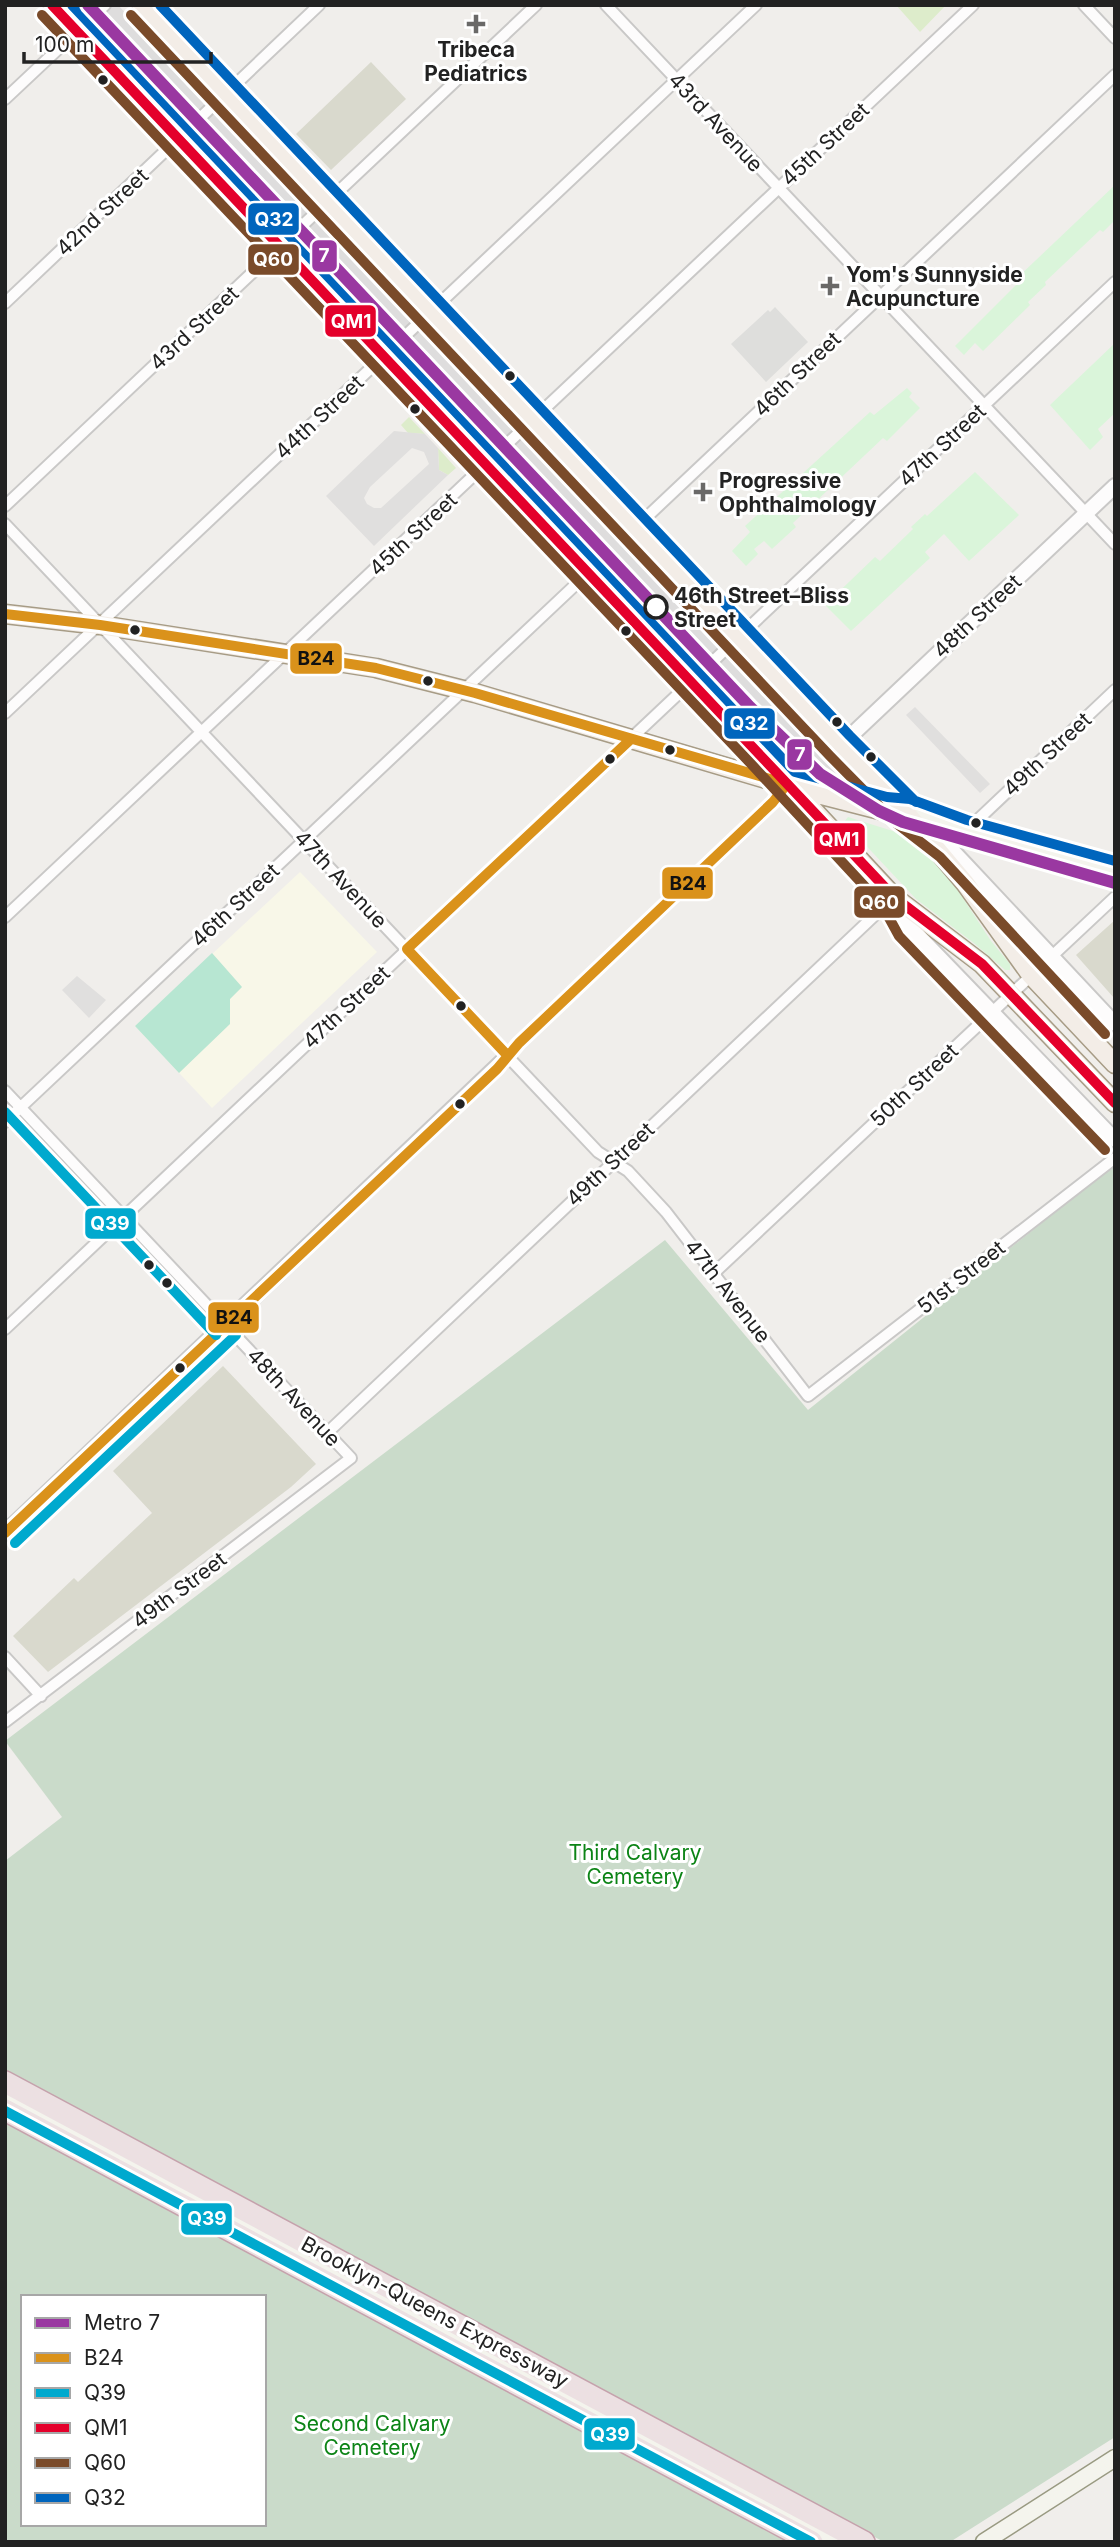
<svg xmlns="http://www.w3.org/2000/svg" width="1120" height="2547" font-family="Inter,sans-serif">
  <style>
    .education { fill: #f8f7e8 }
    .religious { fill: #dededc }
    .construction { fill: #d9d9cd }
    .grass { fill: #ddeccb }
    .cemetery { fill: #cadbca; fill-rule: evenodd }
    .park { fill: #daf5da }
    .pitch { fill: #b7e6d2 }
    .parking { fill: #e0dfde; fill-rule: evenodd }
    .water { fill: #bfdbe3 }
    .pier { fill: #dedddd }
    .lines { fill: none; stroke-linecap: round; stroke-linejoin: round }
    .minor-casing { stroke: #c9c8c7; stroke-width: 14 }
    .tertiary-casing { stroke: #c9c8c7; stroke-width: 18 }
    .secondary-casing { stroke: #999a82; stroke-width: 19 }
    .primary-casing { stroke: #a79c86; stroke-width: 21 }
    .motorway-casing { stroke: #c5a2ac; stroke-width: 24 }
    .minor { stroke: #fdfcfc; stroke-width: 10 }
    .tertiary { stroke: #fdfcfc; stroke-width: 14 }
    .secondary { stroke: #f4f4ed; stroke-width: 16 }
    .primary { stroke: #f3ede7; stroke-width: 18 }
    .motorway { stroke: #ece0e2; stroke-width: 21 }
    .bus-1-casing { stroke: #fff; stroke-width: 16 }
    .bus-2-casing { stroke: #fff; stroke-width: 16 }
    .bus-3-casing { stroke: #fff; stroke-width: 16 }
    .bus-4-casing { stroke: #fff; stroke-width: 16 }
    .bus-5-casing { stroke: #fff; stroke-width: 16 }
    .bus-1 { stroke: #da921b; stroke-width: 10 }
    .bus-2 { stroke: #00a9ce; stroke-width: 10 }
    .bus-3 { stroke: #e4002b; stroke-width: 10 }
    .bus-4 { stroke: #7a4b2a; stroke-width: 10 }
    .bus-5 { stroke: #0065bd; stroke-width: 10 }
    .metro-1-casing { stroke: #fff; stroke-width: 18 }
    .metro-1 { stroke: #9a38a1; stroke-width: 12 }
    .poi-dot { fill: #6a6968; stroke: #fff; stroke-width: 2.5 }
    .bus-dot { fill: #222; stroke: #fff; stroke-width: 2.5 }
    .stop-dot { fill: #fff; stroke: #222; stroke-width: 3.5 }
    .labels { text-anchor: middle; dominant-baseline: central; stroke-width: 6; stroke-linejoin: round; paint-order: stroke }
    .poi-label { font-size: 21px; font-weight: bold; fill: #222; stroke: #fff; text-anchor: start }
    .street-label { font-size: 21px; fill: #222; stroke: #fff }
    .stop-label { font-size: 21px; font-weight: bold; fill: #222; stroke: #fff; text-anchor: start }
    .park-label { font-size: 21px; fill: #0c8416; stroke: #fff }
    .line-badge { stroke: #fff; stroke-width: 2.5 }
    .badge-label { font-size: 19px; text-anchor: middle; font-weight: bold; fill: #fff }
    .pale-badge-label { font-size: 19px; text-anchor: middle; font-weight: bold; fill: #111 }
  </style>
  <rect width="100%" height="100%" fill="#f0eeeb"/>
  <!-- education -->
  <path class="education" d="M300 872 377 952 212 1108 135 1026Z"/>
  <!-- religious -->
  <path class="religious" d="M775 307 808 342 766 382 731 344 768 310 770 312Z"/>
  <!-- construction -->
  <path class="construction" d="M371 62 406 99 331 170 296 134Z
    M1115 920V997L1114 998 1076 955Z
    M223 1366 316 1464 291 1487 48 1672 13 1636 74 1578 78 1582 152 1513 113 1471Z"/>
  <!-- grass -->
  <path class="grass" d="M896 5H946L920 32Z
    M409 417 425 434 408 433 401 425Z
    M438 448 456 468 448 475 439 470Z"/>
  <!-- cemetery -->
  <path class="cemetery" d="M1114 1165 1115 2437 950 2542H884L5 2070V1861L62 1817 5 1741 665 1240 808 1410Z
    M5 2118 800 2542H5ZM23 2297H264V2524H23Z"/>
  <!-- park -->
  <path class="park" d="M1115 185V220L1103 232 1100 230 1045 282 1046 285 1028 302 1030 305 983 351 975 343 964 355 955 346 1018 283 1015 280Z
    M1114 344 1115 413 1098 429 1103 437 1090 450 1050 405Z
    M907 388 912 393 909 397 920 408 887 441 883 438 793 523 796 527 772 549 764 541 754 549 758 554 746 566 732 551 750 532 745 526 870 412 874 415Z
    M975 472 1019 515 969 561 944 534 925 552 930 558 851 631 825 605 875 557 880 561 913 529 911 527 925 514 927 516Z
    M848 817 912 837 957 889 991 941 1010 964V970H1005L975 944 916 899 844 822Z"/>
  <!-- pitch -->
  <path class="pitch" d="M212 953 242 987 230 999V1024L179 1073 135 1026Z"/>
  <!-- parking -->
  <path class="parking" d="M129 11 202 87 176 112 103 35Z
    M231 119 304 197 279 221 206 143Z
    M333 228 406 306 380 330 308 252Z
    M435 335 508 414 482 438 409 359Z
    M394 431 425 434 438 448 439 470 448 475 374 546 326 496ZM412 448 424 452 429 464 381 508H374L367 504 364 498 370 487Z
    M537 444 598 507 573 531 512 469Z
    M915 707 990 784 980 793 906 715Z
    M77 976 106 1000 89 1018 62 990Z"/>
  <!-- water -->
  <path class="water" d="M790 505a9 9 0 1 1 18 0a9 9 0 1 1-18 0Z"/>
  <!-- pier -->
  <path class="pier" d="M76 5H118L531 445 532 444 770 692 768 695 823 749 861 777 900 796 996 828 1115 862V887L901 827 841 799 821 783 818 785 796 766 750 713 746 715 556 515 558 513 512 464 513 462 132 59 130 60 84 10 82 11Z"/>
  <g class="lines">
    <!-- minor casing -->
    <g class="minor-casing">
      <path id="minor" d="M606 5 1115 544
        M1084 5 1115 38
        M5 99 105 5
        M5 303 319 5
        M5 506 536 5
        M5 524 598 1152 628 1171 666 1212 808 1396 1115 1158
        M634 529 1115 75
        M5 713 756 5
        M949 847 1115 690
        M5 917 973 5
        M508 1056 525 1037 773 802 787 784
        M5 1091 351 1458 5 1722
        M5 1122 588 573
        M714 1273 1115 897
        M5 1329 1115 282
        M328 1432 894 897
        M5 1657 41 1696"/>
    </g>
    <!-- tertiary casing -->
    <g class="tertiary-casing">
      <path id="tertiary" d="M840 746 1115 486
        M926 829 949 847 1115 1024
        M894 898 909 926 1115 1140
        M5 1533 508 1056"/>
    </g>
    <!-- secondary casing -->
    <g class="secondary-casing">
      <path id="secondary" d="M906 813 963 833 1115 876
        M5 2095 841 2542
        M984 2542 1115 2458"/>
    </g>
    <!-- primary casing -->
    <g class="primary-casing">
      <path id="primary" d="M52 5 764 757 894 897 982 964 1115 1103
        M141 5 840 746 906 813 965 883 1031 975 1115 1064
        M5 614 100 625 376 668 475 693 814 793 884 811 906 813"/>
    </g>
    <!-- motorway casing -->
    <g class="motorway-casing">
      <path id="motorway" d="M5 2082 864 2542
        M5 2110 812 2542"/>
    </g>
    <!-- minor -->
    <use href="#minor" class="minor"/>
    <!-- tertiary -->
    <use href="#tertiary" class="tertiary"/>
    <!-- secondary -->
    <use href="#secondary" class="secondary"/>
    <!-- primary -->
    <use href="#primary" class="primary"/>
    <!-- motorway -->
    <use href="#motorway" class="motorway"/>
    <!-- bus-1 casing -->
    <g class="bus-1-casing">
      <path id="bus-1" d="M5 614 100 625 376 668 475 693 787 784 773 802 519 1043 497 1069 5 1533
        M508 1056 407 949 631 739"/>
    </g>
    <!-- bus-2 casing -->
    <g class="bus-2-casing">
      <path id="bus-2" d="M5 1112 216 1335
        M15 1543 236 1335
        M5 2111 811 2542"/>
    </g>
    <!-- bus-3 casing -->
    <g class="bus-3-casing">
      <path id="bus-3" d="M52 5 894 897 982 964 1115 1103"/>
    </g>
    <!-- bus-4 casing -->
    <g class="bus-4-casing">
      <path id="bus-4" d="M42 15 754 767 882 905 899 936 1105 1150
        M131 15 830 756 896 823 940 857 1105 1034"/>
    </g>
    <!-- bus-5 casing -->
    <g class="bus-5-casing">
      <path id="bus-5" d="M72 5 795 772 887 797 910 799 967 820 1115 861
        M160 5 850 736 916 802"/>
    </g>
    <!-- bus-1 -->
    <use href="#bus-1" class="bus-1"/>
    <!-- bus-2 -->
    <use href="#bus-2" class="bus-2"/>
    <!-- bus-3 -->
    <use href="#bus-3" class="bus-3"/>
    <!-- bus-4 -->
    <use href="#bus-4" class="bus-4"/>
    <!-- bus-5 -->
    <use href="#bus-5" class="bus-5"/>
    <!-- metro-1 casing -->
    <g class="metro-1-casing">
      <path id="metro-1" d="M88 5 750 707 820 774 879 811 903 822 1115 883"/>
    </g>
    <!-- metro-1 -->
    <use href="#metro-1" class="metro-1"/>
  </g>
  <!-- markers -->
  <g class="poi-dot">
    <path d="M472.5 13.5h7v7h7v7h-7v7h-7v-7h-7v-7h7z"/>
    <path d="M826.5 275.5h7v7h7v7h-7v7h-7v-7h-7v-7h7z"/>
    <path d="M699.5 481.5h7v7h7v7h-7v7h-7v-7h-7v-7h7z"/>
  </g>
  <g class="bus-dot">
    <circle cx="103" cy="80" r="6"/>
    <circle cx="510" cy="376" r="6"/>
    <circle cx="415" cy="409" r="6"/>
    <circle cx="135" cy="630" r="6"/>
    <circle cx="626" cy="631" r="6"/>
    <circle cx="428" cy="681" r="6"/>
    <circle cx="837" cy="722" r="6"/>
    <circle cx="670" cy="750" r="6"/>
    <circle cx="871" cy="757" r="6"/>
    <circle cx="610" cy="759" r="6"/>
    <circle cx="976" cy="823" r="6"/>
    <circle cx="461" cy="1006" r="6"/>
    <circle cx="460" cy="1104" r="6"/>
    <circle cx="149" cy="1265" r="6"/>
    <circle cx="167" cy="1283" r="6"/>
    <circle cx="180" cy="1368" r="6"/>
  </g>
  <circle class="stop-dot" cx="656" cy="607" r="11"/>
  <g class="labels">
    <!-- poi labels -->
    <g class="poi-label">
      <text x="476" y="49" text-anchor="middle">Tribeca<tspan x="476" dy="24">Pediatrics</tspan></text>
      <text x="846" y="274">Yom's Sunnyside<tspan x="846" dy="24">Acupuncture</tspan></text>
      <text x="719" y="480">Progressive<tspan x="719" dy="24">Ophthalmology</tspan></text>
    </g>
    <!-- street labels -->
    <g class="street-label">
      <text transform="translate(716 122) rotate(47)">43rd Avenue</text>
      <text transform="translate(825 144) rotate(-43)">45th Street</text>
      <text transform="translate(102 212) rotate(-43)">42nd Street</text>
      <text transform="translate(194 328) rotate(-43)">43rd Street</text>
      <text transform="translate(797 374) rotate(-44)">46th Street</text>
      <text transform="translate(319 417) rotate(-43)">44th Street</text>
      <text transform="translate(942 445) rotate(-43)">47th Street</text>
      <text transform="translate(413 534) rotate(-43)">45th Street</text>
      <text transform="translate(977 616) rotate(-43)">48th Street</text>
      <text transform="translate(1047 754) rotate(-43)">49th Street</text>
      <text transform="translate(341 879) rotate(47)">47th Avenue</text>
      <text transform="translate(235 905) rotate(-43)">46th Street</text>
      <text transform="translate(346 1007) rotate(-43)">47th Street</text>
      <text transform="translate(914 1085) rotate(-43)">50th Street</text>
      <text transform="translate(610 1164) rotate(-43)">49th Street</text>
      <text transform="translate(961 1277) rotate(-38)">51st Street</text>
      <text transform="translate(728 1291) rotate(52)">47th Avenue</text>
      <text transform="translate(294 1397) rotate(47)">48th Avenue</text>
      <text transform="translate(179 1590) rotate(-37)">49th Street</text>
      <text transform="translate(435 2312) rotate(28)">Brooklyn-Queens Expressway</text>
    </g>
    <!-- stop labels -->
    <g class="stop-label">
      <text x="674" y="595">46th Street–Bliss<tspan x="674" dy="24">Street</tspan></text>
    </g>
    <!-- park labels -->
    <g class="park-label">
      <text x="635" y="1852">Third Calvary<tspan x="635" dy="24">Cemetery</tspan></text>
      <text x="372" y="2423">Second Calvary<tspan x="372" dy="24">Cemetery</tspan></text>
    </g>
  </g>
  <g class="line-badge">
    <rect x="247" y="202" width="53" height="34" rx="7" fill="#0065bd"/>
    <rect x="311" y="239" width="27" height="34" rx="7" fill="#9a38a1"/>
    <rect x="247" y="243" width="53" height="33" rx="7" fill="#7a4b2a"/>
    <rect x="324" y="304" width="53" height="34" rx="7" fill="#e4002b"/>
    <rect x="289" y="642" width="54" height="33" rx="7" fill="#da921b"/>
    <rect x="723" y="707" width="53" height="33" rx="7" fill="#0065bd"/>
    <rect x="786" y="738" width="27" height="33" rx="7" fill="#9a38a1"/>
    <rect x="813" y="822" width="53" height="34" rx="7" fill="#e4002b"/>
    <rect x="661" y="866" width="53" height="34" rx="7" fill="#da921b"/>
    <rect x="853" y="885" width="53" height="34" rx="7" fill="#7a4b2a"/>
    <rect x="84" y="1207" width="53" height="33" rx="7" fill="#00a9ce"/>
    <rect x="207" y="1301" width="53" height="33" rx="7" fill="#da921b"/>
    <rect x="180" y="2202" width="53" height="34" rx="7" fill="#00a9ce"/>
    <rect x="583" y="2417" width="53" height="34" rx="7" fill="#00a9ce"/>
  </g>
  <g class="badge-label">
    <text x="274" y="226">Q32</text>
    <text x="324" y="262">7</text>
    <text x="273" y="266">Q60</text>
    <text x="351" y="328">QM1</text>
    <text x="749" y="730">Q32</text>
    <text x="800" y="761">7</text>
    <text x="839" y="846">QM1</text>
    <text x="879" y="909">Q60</text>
    <text x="110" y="1230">Q39</text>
    <text x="207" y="2225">Q39</text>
    <text x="610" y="2441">Q39</text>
  </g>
  <g class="pale-badge-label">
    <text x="316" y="665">B24</text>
    <text x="688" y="890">B24</text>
    <text x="234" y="1324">B24</text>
  </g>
  <!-- border -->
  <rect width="1120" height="2547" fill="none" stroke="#222222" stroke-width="14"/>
  <!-- legend -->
  <rect x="21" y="2295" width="245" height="231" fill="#ffffff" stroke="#a7a7a7" stroke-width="2"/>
  <rect x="35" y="2318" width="35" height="10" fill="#9a38a1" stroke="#a7a7a7" stroke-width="2"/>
  <text x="84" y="2330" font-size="21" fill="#222222">Metro 7</text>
  <rect x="35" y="2353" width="35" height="10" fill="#da921b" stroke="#a7a7a7" stroke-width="2"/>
  <text x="84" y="2365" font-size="21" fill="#222222">B24</text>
  <rect x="35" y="2388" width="35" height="10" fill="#00a9ce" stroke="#a7a7a7" stroke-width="2"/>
  <text x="84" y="2400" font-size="21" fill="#222222">Q39</text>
  <rect x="35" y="2423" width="35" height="10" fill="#e4002b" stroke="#a7a7a7" stroke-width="2"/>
  <text x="84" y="2435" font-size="21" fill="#222222">QM1</text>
  <rect x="35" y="2458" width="35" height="10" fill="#7a4b2a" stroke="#a7a7a7" stroke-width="2"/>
  <text x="84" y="2470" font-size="21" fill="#222222">Q60</text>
  <rect x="35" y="2493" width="35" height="10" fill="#0065bd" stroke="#a7a7a7" stroke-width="2"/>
  <text x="84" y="2505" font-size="21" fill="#222222">Q32</text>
  <!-- scale -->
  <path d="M24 52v10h187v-10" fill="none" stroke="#222222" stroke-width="3.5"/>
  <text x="35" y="52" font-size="21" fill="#222222" stroke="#ffffff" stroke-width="5" paint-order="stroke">100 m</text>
</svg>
